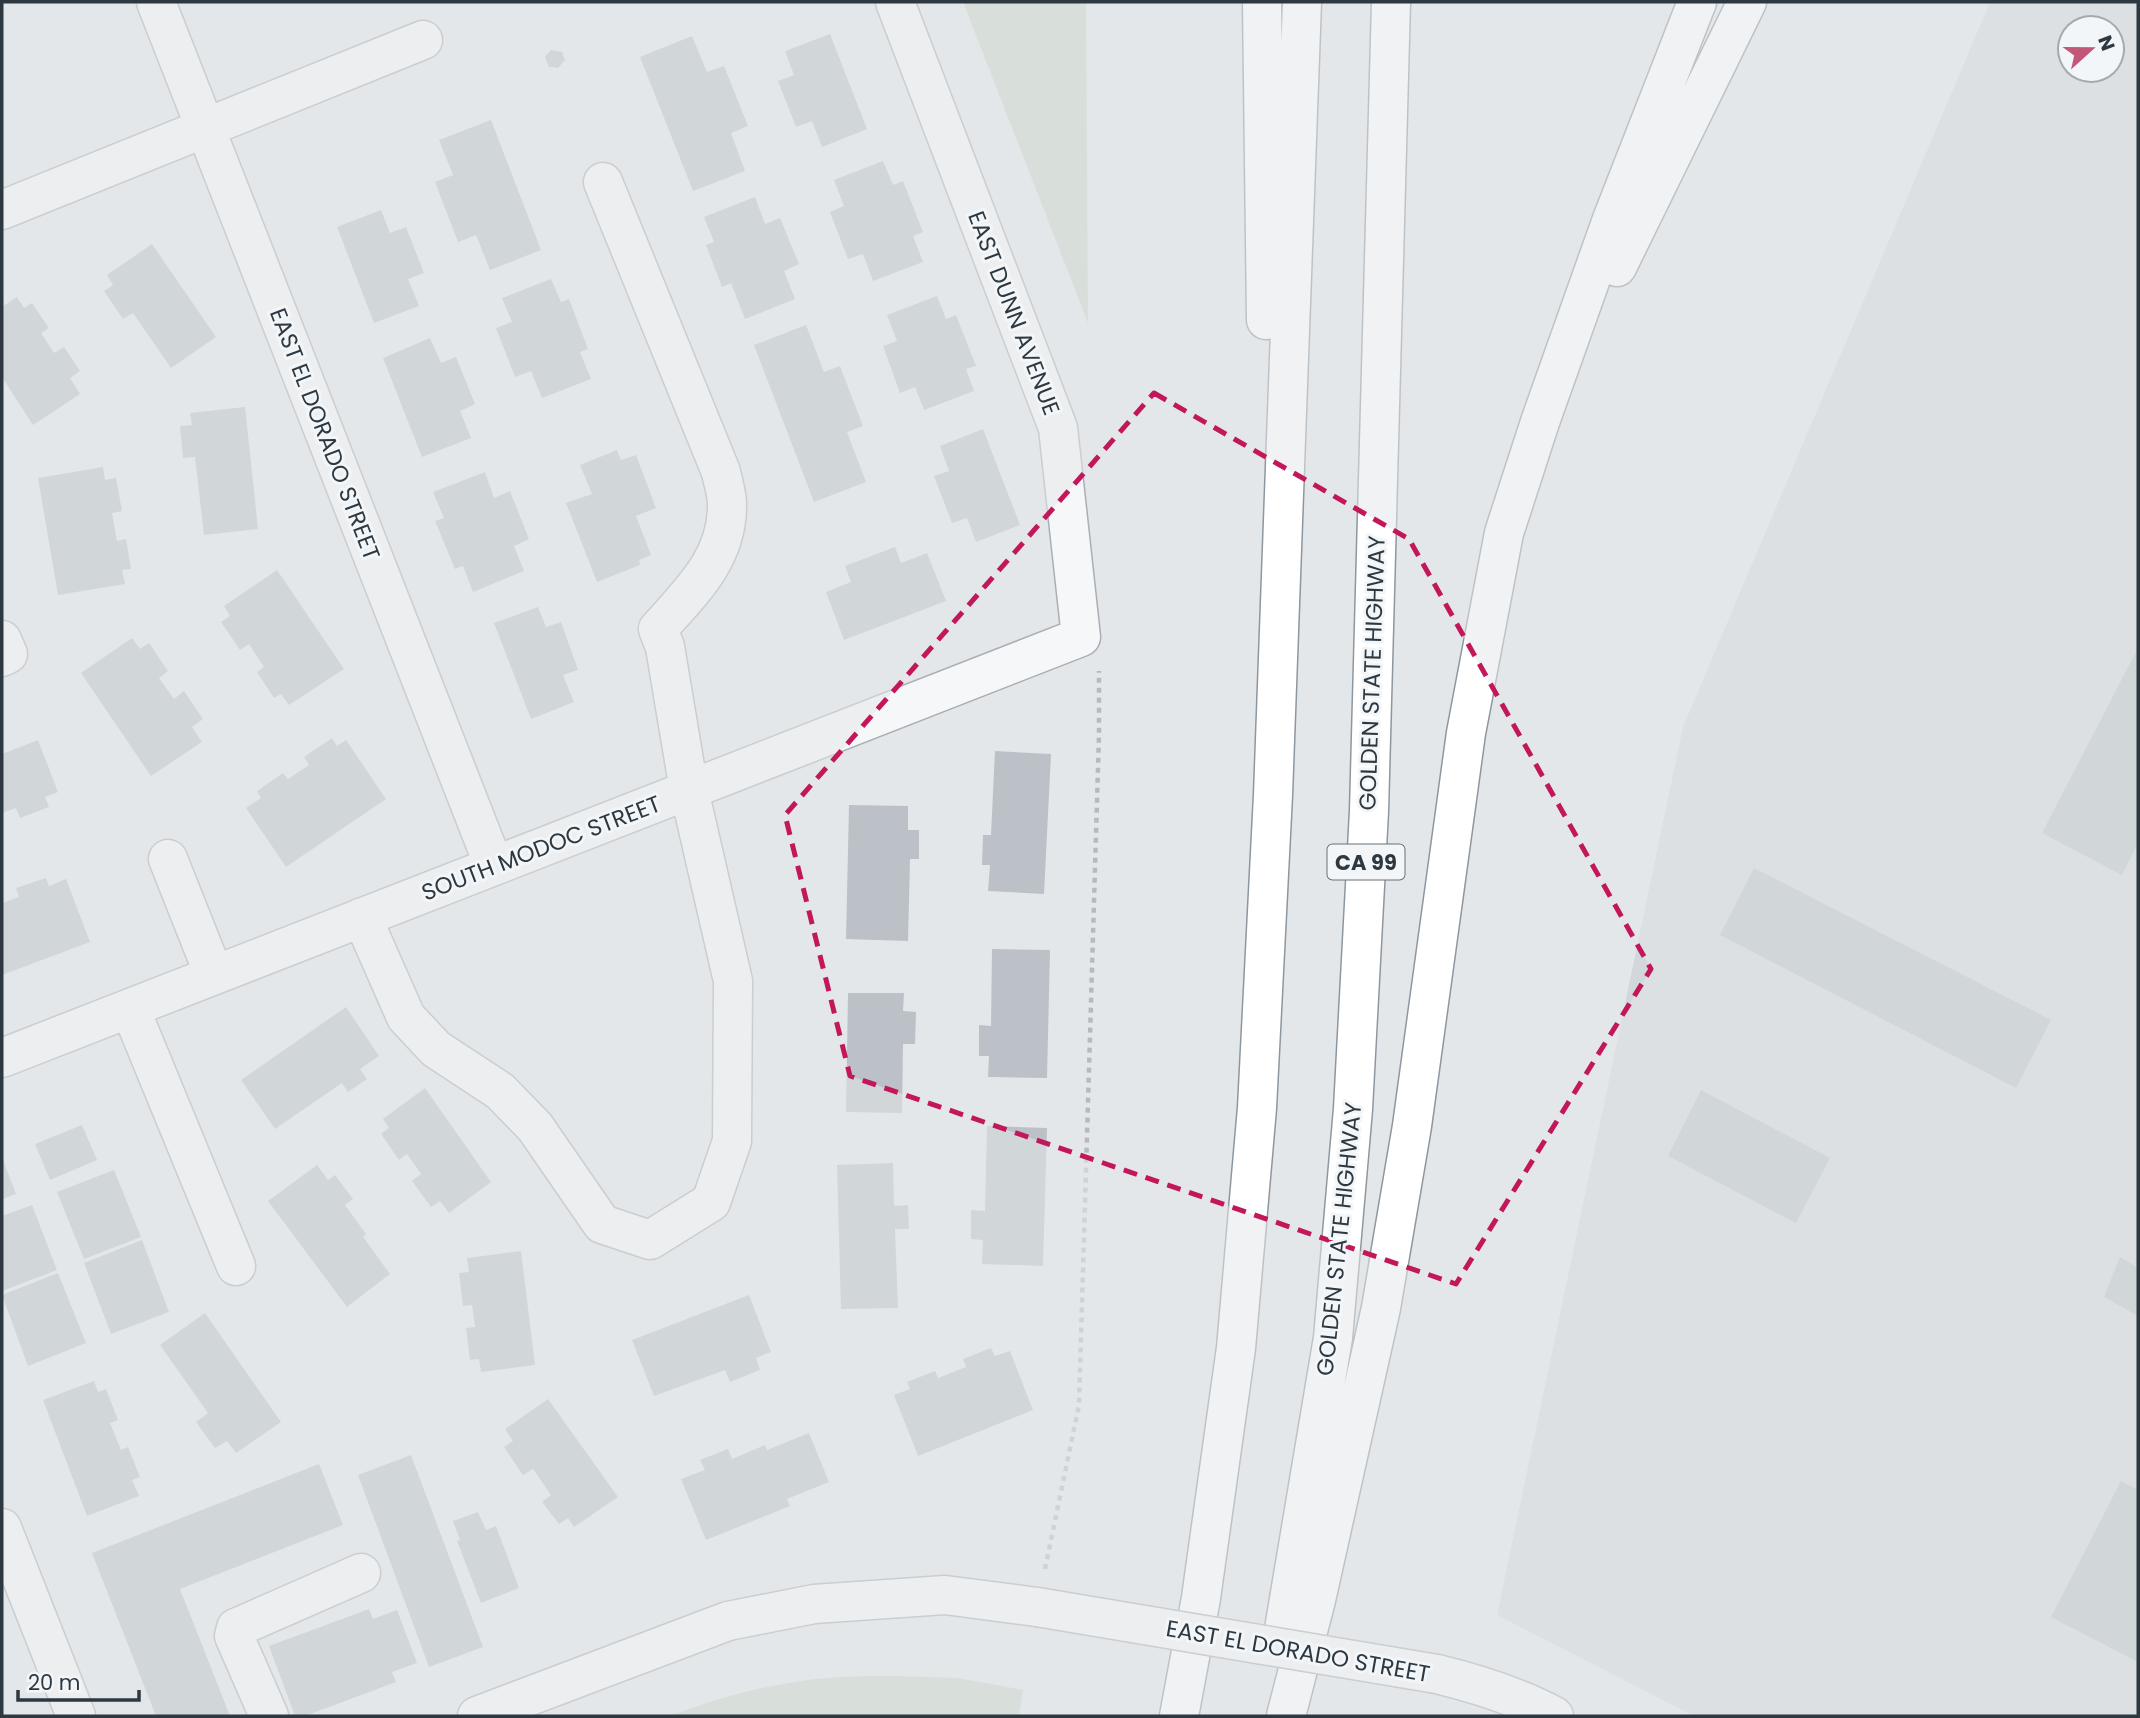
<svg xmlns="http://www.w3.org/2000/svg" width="2140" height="1718" font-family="Poppins,sans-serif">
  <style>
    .built { fill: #d2d7dc; fill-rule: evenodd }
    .green { fill: #cbd3c6 }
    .building { fill: #bbc1c6 }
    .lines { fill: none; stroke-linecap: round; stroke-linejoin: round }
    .minor-casing { stroke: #a9afb4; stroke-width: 41 }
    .highway-casing { stroke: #8d979f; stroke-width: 41 }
    .path { stroke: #b6babe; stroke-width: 4.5; stroke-dasharray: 5 5; stroke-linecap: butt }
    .minor { stroke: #f6f7f9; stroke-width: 38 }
    .highway { stroke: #fff; stroke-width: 38 }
    .minor-bridge-casing { stroke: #a9afb4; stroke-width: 41; stroke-linecap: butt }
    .minor-bridge { stroke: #f6f7f9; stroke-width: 38 }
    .marked { fill: none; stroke: #c2185b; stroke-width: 5; stroke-dasharray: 14 9; stroke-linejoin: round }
    .labels { text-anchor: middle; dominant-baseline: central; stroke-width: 6; stroke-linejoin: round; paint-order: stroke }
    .shield { fill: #f3f6f8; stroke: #687178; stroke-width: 2 }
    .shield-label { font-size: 21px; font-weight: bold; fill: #2d3841 }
    .street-label { font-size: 23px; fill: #2d3841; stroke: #f3f6f8 }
  </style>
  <rect width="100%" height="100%" fill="#e4e7ea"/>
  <!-- built -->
  <path class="built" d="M1990 2H2138V1716H1694L1497 1615 1683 727ZM2070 28H2112V70H2070Z"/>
  <!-- green -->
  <path class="green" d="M963 2H1086L1088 323Z
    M893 1676 958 1678 1023 1690 1019 1716H670C720 1697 775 1682 828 1678 850 1676 872 1676 893 1676Z"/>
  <!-- building -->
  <path class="building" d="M830 34 867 129 822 147 812 121 796 127 778 81 794 75 785 51Z
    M692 36 707 72 724 66 748 126 731 133 745 171 693 191 640 57Z
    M551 50 562 52 565 60 558 68 549 67 545 57Z
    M491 120 541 250 490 270 476 235 458 242 435 182 453 175 439 140Z
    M883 161 893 185 903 181 923 232 913 236 923 262 873 281 863 254 848 259 830 212 844 206 834 180Z
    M755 197 765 224 780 218 799 264 784 271 795 299 745 319 731 283 722 287 706 245 714 242 704 217Z
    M381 210 390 233 406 227 424 273 408 279 419 306 374 323 337 227Z
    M152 244 216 337 171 368 133 313 123 319 104 291 113 285 107 275Z
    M551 279 561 302 569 299 588 349 580 352 591 379 542 398 531 371 515 377 496 328 512 322 502 298Z
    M937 296 946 319 956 315 976 366 966 369 974 391 924 410 915 387 900 393 883 346 897 341 887 315Z
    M17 297 24 308 32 303 49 328 41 333 54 353 64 347 80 371 70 378 80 394 33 425 2 377V307Z
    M806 325 824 372 840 366 863 426 847 432 866 482 814 502 754 345Z
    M430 338 441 363 456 357 475 404 460 411 471 438 422 457 383 358Z
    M245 407 258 529 204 535 195 457 183 458 180 426 192 425 190 413Z
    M983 429 1020 525 976 542 967 518 952 523 934 476 949 471 940 446Z
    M617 450 621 460 636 455 656 508 636 516 651 555 639 560 640 565 597 582 566 503 592 494 580 465Z
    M103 467 105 480 116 478 122 511 112 513 117 541 126 539 131 569 122 570 125 584 58 595 38 478Z
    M485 472 494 498 510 491 529 539 514 546 524 571 473 592 463 566 455 569 435 521 444 518 433 492Z
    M895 547 901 563 927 553 946 601 844 640 826 592 851 582 845 566Z
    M277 570 344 669 289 705 281 694 274 698 257 672 264 667 249 644 240 650 221 622 230 616 224 606Z
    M538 607 546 627 561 622 578 670 563 675 574 702 531 719 494 623Z
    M132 638 140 649 149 643 168 671 159 678 174 699 184 691 203 719 192 727 202 742 151 776 81 673Z
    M2138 648V843L2122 875 2042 833Z
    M332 738 337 746 346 740 386 799 286 867 246 808 261 798 257 791 283 773 288 779 309 765 304 757Z
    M38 740 58 792 45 797 49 807 20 818 16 808 2 813V754Z
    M995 751 1051 754 1044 894 988 891 990 865H982L983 835H991Z
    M849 805 908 806V830H919V859H910L908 941 846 939Z
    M1754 868 2051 1020 2016 1088 1720 935Z
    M46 878 49 886 66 879 90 942 2 975V903L19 897 16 888Z
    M992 949 1050 950 1047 1078 988 1077 989 1056H979V1025L991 1026Z
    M848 993H904L903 1011 916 1012 915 1044H903L902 1113 846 1112Z
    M346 1007 379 1056 360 1069 367 1079 348 1092 342 1083 275 1129 241 1080Z
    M425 1088 491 1182 449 1213 440 1201 431 1207 412 1181 421 1174 407 1154 399 1160 381 1134 389 1128 383 1119Z
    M1701 1090 1830 1158 1796 1223 1668 1156Z
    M82 1125 97 1160 50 1180 35 1144Z
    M987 1126 1047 1128 1043 1266 982 1264 983 1240 971 1239V1210L985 1211Z
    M2 1157 16 1194 2 1199Z
    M893 1163 894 1206 908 1205 909 1229H895L898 1308 841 1309 837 1165Z
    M317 1165 328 1180 335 1175 353 1199 345 1205 366 1234 363 1237 390 1274 347 1307 268 1201Z
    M114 1170 141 1237 84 1259 57 1192Z
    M32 1205 57 1270 2 1291V1216Z
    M142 1240 169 1312 111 1334 84 1263Z
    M521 1251 535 1365 481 1372 479 1359 470 1360 466 1328 475 1327 472 1305 463 1306 459 1273 469 1272 467 1258Z
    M2120 1257 2138 1268V1316L2104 1297Z
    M58 1273 86 1343 28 1366 2 1295Z
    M749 1295 771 1352 756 1358 760 1370 730 1382 725 1370 654 1396 632 1340Z
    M205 1313 281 1422 236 1453 227 1441 215 1448 196 1422 208 1413 160 1345Z
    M991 1348 995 1356 1010 1351 1033 1410 918 1456 894 1395 910 1389 907 1382 935 1371 938 1378 966 1367 963 1359Z
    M94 1381 98 1392 106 1389 118 1420 110 1423 121 1450 128 1447 140 1477 132 1480 139 1496 87 1516 43 1400Z
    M548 1399 618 1497 574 1527 568 1518 559 1524 542 1502 551 1495 533 1469 523 1475 504 1447 513 1441 505 1429Z
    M809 1433 829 1482 787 1499 790 1506 706 1540 681 1479 705 1470 700 1460 728 1449 732 1459 765 1445 767 1450Z
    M411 1455 483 1647 429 1667 358 1475Z
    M319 1464 343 1525 180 1589 230 1716H156L92 1553Z
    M2121 1481 2138 1490V1577L2136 1581 2138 1582V1662L2051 1617Z
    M478 1512 486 1530 496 1526 519 1588 481 1603 457 1541 460 1540 453 1521Z
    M369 1609 373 1619 397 1610 417 1663 392 1672 396 1682 305 1716H295L269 1646Z"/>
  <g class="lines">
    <!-- minor casing -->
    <g class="minor-casing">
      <path id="minor" d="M156 2 494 866
        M2 210 423 40
        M2 640 8 654 2 657
        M168 859 214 975
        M362 917 406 1017 436 1049 500 1091 535 1127 602 1224 650 1240 711 1202 732 1141 733 981 689 790 665 647 658 629C691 592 728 558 727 504 727 494 723 482 721 472L603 182
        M130 1008 236 1266
        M2 1058 1081 637 1058 428 895 2
        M2 1528 76 1716
        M1437 1674C1478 1684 1517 1696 1554 1716
        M269 1716 234 1636 236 1628 361 1573
        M477 1716 728 1621 814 1604 945 1595 1037 1607"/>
    </g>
    <!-- highway casing -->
    <g class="highway-casing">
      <path id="highway" d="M1262 2 1266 320
        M1617 267 1747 2
        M1283 1635 1333 1338 1353 1109 1369 811 1391 2
        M1179 1716 1201 1598 1236 1348 1257 1108 1273 795 1302 2
        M1286 1716 1316 1600 1381 1308 1412 1126 1466 733 1504 533 1540 422 1611 222 1697 2"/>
    </g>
    <!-- path -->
    <path class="path" d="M1045 1569 1079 1405 1099 734V671"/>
    <!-- minor -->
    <use href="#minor" class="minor"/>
    <!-- highway -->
    <use href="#highway" class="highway"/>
    <!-- minor-bridge casing -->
    <g class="minor-bridge-casing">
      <path id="minor-bridge" d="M1037 1607 1437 1674"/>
    </g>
    <!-- minor-bridge -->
    <use href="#minor-bridge" class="minor-bridge"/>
  </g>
  <!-- marked area -->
  <path d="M0 0H2140V1718H0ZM1154 393 1409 539 1651 969 1456 1284 850 1076 785 815Z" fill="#e4e7ea" fill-opacity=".55" fill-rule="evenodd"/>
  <path class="marked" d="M1154 393 1409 539 1651 969 1456 1284 850 1076 785 815Z"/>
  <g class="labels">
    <!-- shield labels -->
    <rect class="shield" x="1327.5" y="844.5" width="77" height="35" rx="5"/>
    <g class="shield-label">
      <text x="1366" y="862">CA 99</text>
    </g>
    <!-- street labels -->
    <g class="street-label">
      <text transform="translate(1014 313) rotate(69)">EAST DUNN AVENUE</text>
      <text transform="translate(325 434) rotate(69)">EAST EL DORADO STREET</text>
      <text transform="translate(1372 673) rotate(-88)">GOLDEN STATE HIGHWAY</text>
      <text transform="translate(541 848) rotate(-21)">SOUTH MODOC STREET</text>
      <text transform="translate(1339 1239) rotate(-84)">GOLDEN STATE HIGHWAY</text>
      <text transform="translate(1298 1651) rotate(10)">EAST EL DORADO STREET</text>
    </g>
  </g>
  <!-- border -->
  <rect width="2140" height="1718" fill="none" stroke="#2d3841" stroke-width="7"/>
  <!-- north arrow -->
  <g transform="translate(2091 49) rotate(69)"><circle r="33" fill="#f3f6f8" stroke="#a4aaaf" stroke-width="2"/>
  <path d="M0-5L12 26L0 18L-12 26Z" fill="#c15779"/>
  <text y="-10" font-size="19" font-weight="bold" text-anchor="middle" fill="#2d3841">N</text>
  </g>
  <!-- scale -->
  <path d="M18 1690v10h121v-10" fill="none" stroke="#2d3841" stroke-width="3.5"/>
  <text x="28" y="1690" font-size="21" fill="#2d3841" stroke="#f3f6f8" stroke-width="5" paint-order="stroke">20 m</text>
</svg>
